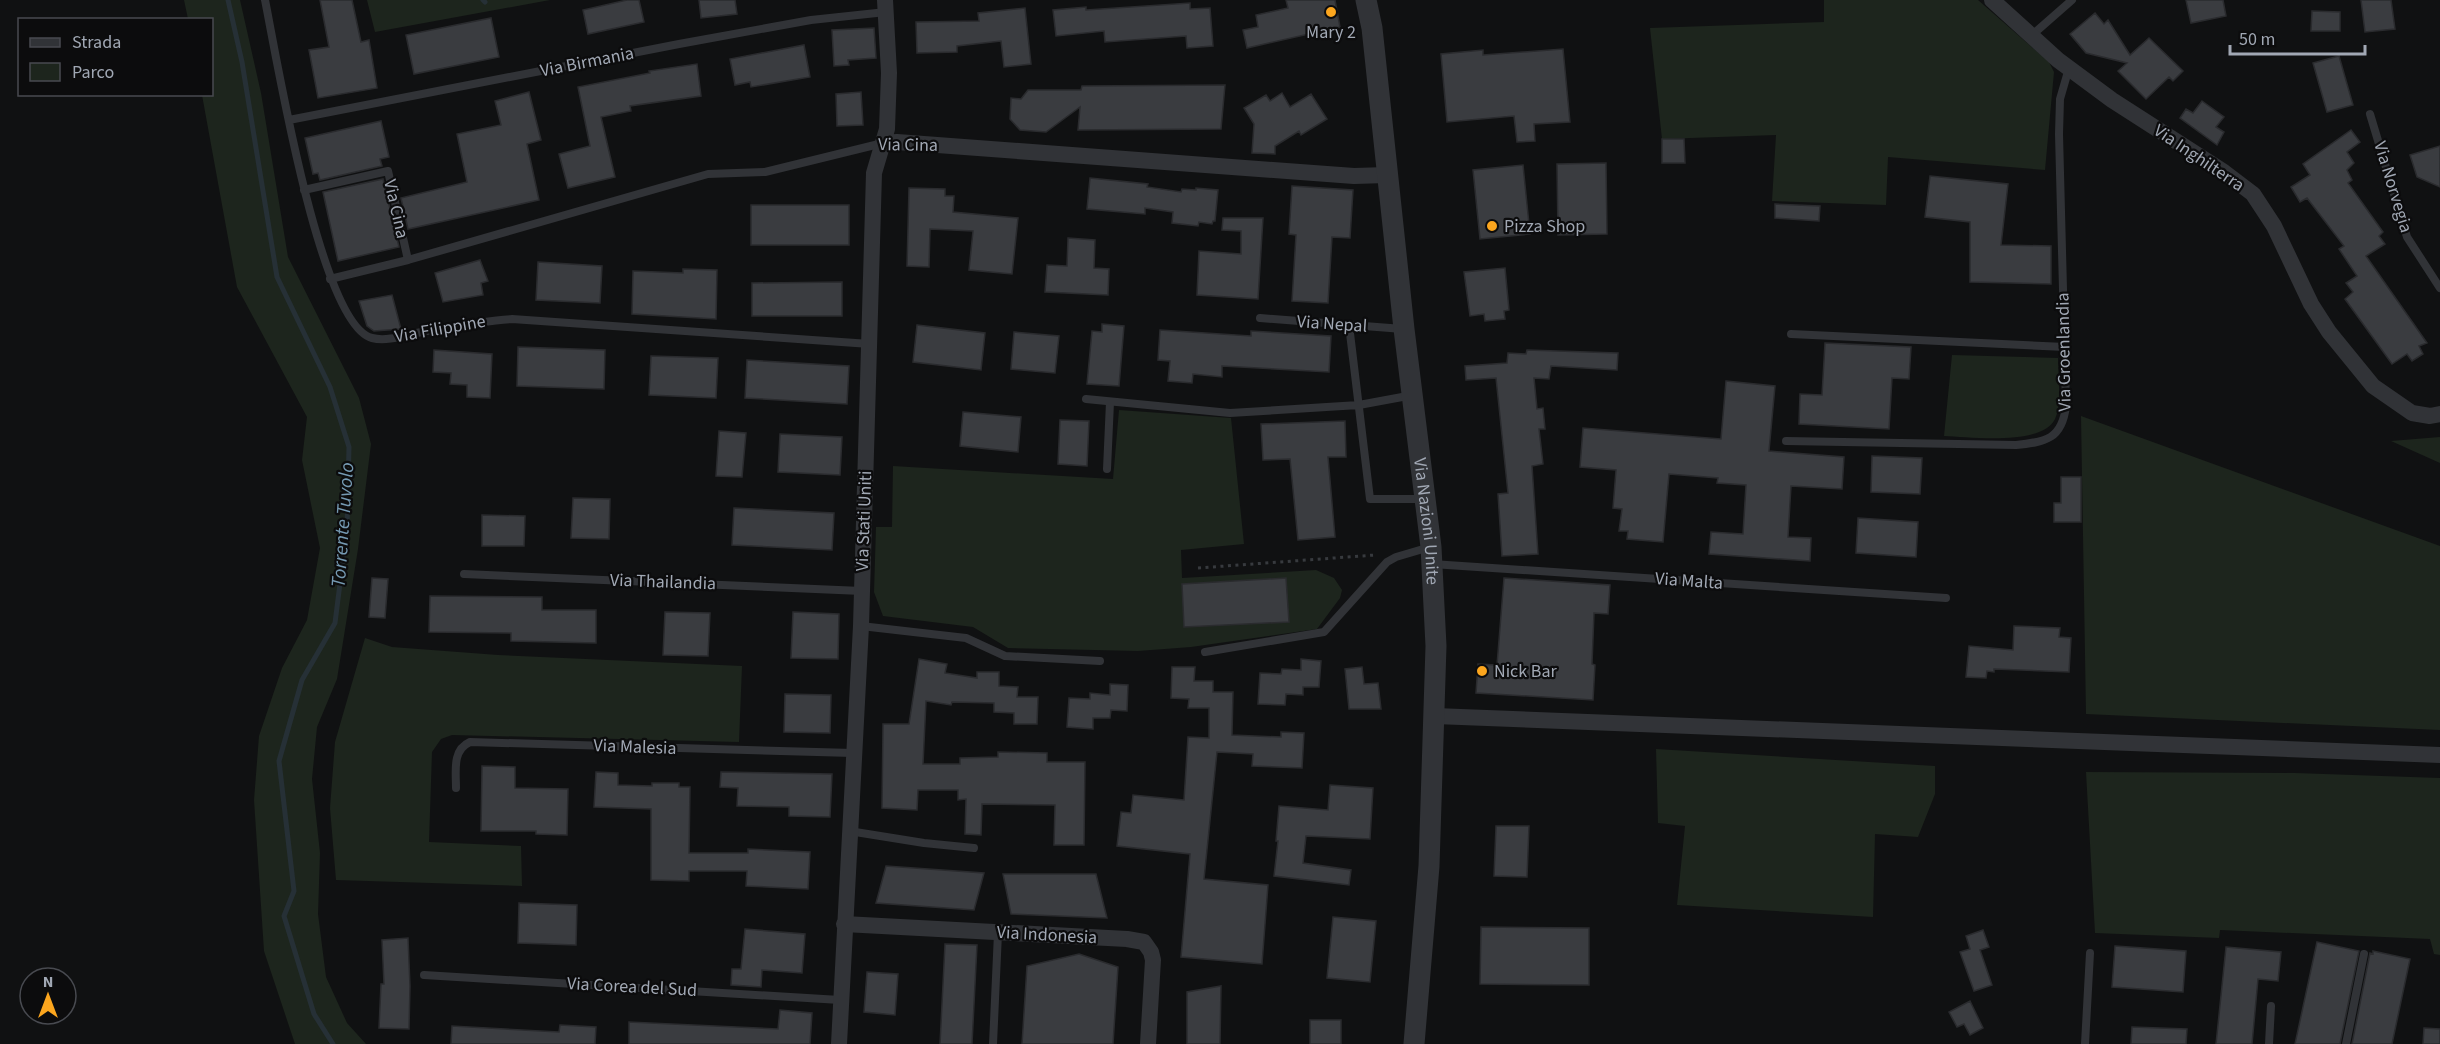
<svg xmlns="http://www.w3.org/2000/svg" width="2440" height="1044" font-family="'Source Sans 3',sans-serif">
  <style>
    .green { fill: #1d251d }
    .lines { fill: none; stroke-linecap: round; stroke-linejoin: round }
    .stream { stroke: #263036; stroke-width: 5 }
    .building { fill: #3a3c40; stroke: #2a2b2e; stroke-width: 1.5 }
    .path { stroke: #373a3e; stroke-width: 3; stroke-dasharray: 3 4.5; stroke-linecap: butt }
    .service { stroke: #313337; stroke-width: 8 }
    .minor { stroke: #313337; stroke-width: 16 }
    .tertiary { stroke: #313337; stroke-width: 21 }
    .poi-dot { fill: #fca61e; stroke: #0c0c0d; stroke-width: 2 }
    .labels { text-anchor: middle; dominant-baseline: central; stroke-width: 4.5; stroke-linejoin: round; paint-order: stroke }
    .poi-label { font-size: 18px; fill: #a1a8b4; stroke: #0c0c0d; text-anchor: start }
    .street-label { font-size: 18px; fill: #a1a8b4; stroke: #0c0c0d }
    .water-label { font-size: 20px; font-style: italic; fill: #7599b2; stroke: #0c0c0d }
  </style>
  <rect width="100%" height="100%" fill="#101112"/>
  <!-- green -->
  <path class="green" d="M184 0H240L261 93 288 257 359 398 371 444 358 549 337 679 317 727 312 779 320 853 318 914 326 977 347 1023 366 1044H295L264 951 254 800 259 736 282 668 307 620 320 548 302 460 307 417 237 287 202 95 212 94V20L188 19Z
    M367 0H550L375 32Z
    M1824 0H1978L2049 62 2054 72 2045 170 1888 157 1886 205 1772 201 1776 135 1662 139 1650 28 1824 22Z
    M1952 355 2058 358C2058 374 2062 405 2055 419 2042 446 1971 437 1944 436Z
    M1119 410 1231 418 1244 544 1181 550 1182 578 1316 570 1334 578 1342 590 1340 598 1317 629 1191 647 1138 651 1008 648 973 627 883 616 874 592 876 527H892L893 466 1113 479Z
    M2081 416 2440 546V730L2086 714Z
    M2440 437V463L2391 441Z
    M365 638 392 647 498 655 742 666 739 742 452 735 441 739 432 752 429 842 521 846 522 886 336 880 330 808 335 742Z
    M1656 749 1935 766V794L1918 837 1875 834 1873 917 1677 905 1685 826 1658 823Z
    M2086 772 2295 773 2440 778V955L2434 954 2430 939 2220 930 2219 938 2095 933Z"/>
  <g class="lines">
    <!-- stream -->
    <path class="stream" d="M228 0 242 62 277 277 330 387 349 447 347 528 335 623 302 680 279 761 294 891 284 916 314 1014 333 1044
      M483 0 485 2"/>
  </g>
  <!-- building -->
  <path class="building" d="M320 0H352L361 42 369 40 377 88 318 98 309 50 329 47Z
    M627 0H639L644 22 588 34 583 10Z
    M699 0H735L737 14 701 18Z
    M1286 0H1335L1340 27 1247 48 1243 30 1258 27 1256 15 1288 8Z
    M2186 0H2223L2226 16 2191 23Z
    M2361 0H2391L2395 29 2365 32Z
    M1190 3V9L1210 8 1213 46 1187 48 1186 36 1105 42 1104 31 1056 36 1053 10 1086 7V10Z
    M1025 8 1031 64 1004 67 1001 41 957 46V52L917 53 916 22 979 21 978 13Z
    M2312 11 2340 12V31H2311Z
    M2095 13 2104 24 2108 20 2130 55 2149 38 2183 71 2173 81 2169 77 2146 99 2118 71 2127 63 2086 53 2070 34Z
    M491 18 499 57 414 74 406 35Z
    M874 28 876 58 848 60 849 65 834 66 832 30Z
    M804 45 810 77 751 87 750 82 735 85 730 59Z
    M1563 49 1570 122 1534 124 1535 141 1517 142 1514 116 1447 122 1441 54 1483 50V55Z
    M2339 56 2353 105 2327 112 2313 63Z
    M697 64 701 96 630 106 631 111 601 117 615 177 568 188 559 154 590 146 578 87 650 73 649 71Z
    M1225 85 1221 129 1078 130 1080 107 1046 132 1020 130 1010 119 1011 98 1021 99 1028 90H1081L1082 86Z
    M529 92 541 140 527 144 539 200 408 229 401 198 467 182 457 134 501 125 495 101Z
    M861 92 863 125 837 126 836 94Z
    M1282 93 1290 107 1311 94 1327 119 1301 135 1299 131 1275 146V154L1252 153 1254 124 1244 108 1266 95 1270 101Z
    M2202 101 2224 117 2216 127 2224 132 2217 145 2180 118 2186 109 2193 113Z
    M381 121 389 157 380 159 382 166 320 180 318 173 313 174 305 138Z
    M2351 130 2360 142 2347 152 2354 163 2347 170 2352 180 2348 183 2383 232 2379 236 2385 244 2366 256 2427 343 2419 346 2423 354 2412 361 2407 354 2392 364 2345 299 2353 292 2346 283 2357 276 2339 249 2344 246 2307 198 2300 202 2291 187 2310 175 2303 164Z
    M1662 139H1684L1685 163H1662Z
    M2440 146V187L2417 177 2410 155Z
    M1606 163 1607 234 1558 235 1557 164Z
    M1523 165 1530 234 1480 239 1473 170Z
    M1930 176 2008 184 2001 245 2051 246V284L1970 282V222L1925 217Z
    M1090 178 1148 184 1147 187 1181 192 1182 189 1196 190V188L1218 190 1215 221H1213L1212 224 1199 222 1198 226 1172 223 1173 212 1145 208V214L1087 209Z
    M383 179 399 247 338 261 323 192Z
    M1292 186 1353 190 1350 238 1332 237 1328 303 1292 301 1296 235 1289 234Z
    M909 188 945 189V196H954L953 212 1018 218 1012 274 969 270 973 231 930 229 929 267 907 266Z
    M1775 204 1820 206 1819 221 1775 218Z
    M751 205H849V245H751Z
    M1223 218H1263L1258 299 1197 295 1199 251 1241 254V231L1222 230Z
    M1068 238 1095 240 1094 268 1109 269 1108 295 1045 292 1047 265 1067 266Z
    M480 260 488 281 481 283 483 295 443 302 435 273Z
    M538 262 602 266 600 303 536 300Z
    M1505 268 1509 310 1504 311 1505 319 1485 321 1484 314 1470 316 1464 272Z
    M683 269 717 270 716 319 632 314 633 271 683 273Z
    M842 282V316H752V283Z
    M392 295 401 329 374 331 367 326 359 301Z
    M1102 324 1124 326 1119 386 1087 384 1092 331 1102 332Z
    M917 325 985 333 981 370 913 362Z
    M1160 330 1251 336V331L1331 336 1329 372 1222 366V377L1193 374 1192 383 1168 381 1170 361 1158 360Z
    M1014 332 1059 336 1055 373 1011 369Z
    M1825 343 1911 347 1909 379 1892 378 1889 429 1799 424 1800 394 1822 395Z
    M518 347 605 350 604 389 517 386Z
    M434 350 492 354 490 398 467 397V385L450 384 451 373 433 372Z
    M1527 350 1618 353 1617 370 1551 366 1549 379 1534 378 1537 409 1543 408 1545 429H1539L1543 464 1532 466 1538 554 1502 556 1498 494 1508 493 1496 378 1466 380 1465 366 1507 363 1508 353 1526 354Z
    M651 356 718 358 716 398 649 395Z
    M747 360 849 366 847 404 745 398Z
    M1726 381 1775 386 1769 451 1844 457 1842 489 1791 486 1788 537 1811 538 1810 561 1709 554 1711 532 1743 534 1746 485 1717 483 1718 478 1669 474 1663 542 1627 539 1628 531H1619L1622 509 1613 508 1616 470 1580 467 1583 428 1721 439Z
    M963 412 1021 417 1018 452 960 446Z
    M1060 420 1089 421 1087 466 1058 464Z
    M1345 421 1346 457H1328L1335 537 1298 540 1290 459 1263 460 1261 424Z
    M719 431 746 433 742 477 716 476Z
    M780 434 842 437 840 475 778 472Z
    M1872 456 1922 458 1920 494 1871 492Z
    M2061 477H2081V522H2054V503H2061Z
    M573 498 610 499 609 539 571 538Z
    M734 508 834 513 832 550 732 545Z
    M482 515 525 516 524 546H482Z
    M1858 518 1918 522 1916 557 1856 553Z
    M372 578 388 579 385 618 369 617Z
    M1286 578 1289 622 1184 627 1182 584Z
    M1504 578 1610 585 1608 614 1594 613 1592 664 1595 665 1593 700 1476 693 1478 664 1497 665Z
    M430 596 542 597V610H596V643L511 641V633L429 632Z
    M665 612 710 613 708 656 663 655Z
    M793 612 839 614 838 659 791 658Z
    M2014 626 2060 628 2059 637 2071 638 2069 672 1994 669V672L1987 671 1986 678 1966 677 1969 646 2013 650Z
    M919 659 947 664 945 673 977 678V672H999V686L1018 687 1017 697H1038L1037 724H1014V713L994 712V703L952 702 951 705 926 701 923 764H960V758L998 757V752L1047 753V762H1085L1084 845H1054L1055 805 982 804 981 835 965 834 966 799 958 800V790H918L917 810 882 808 883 724H909Z
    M1301 659 1321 661 1319 687H1303V695L1286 694 1285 705 1258 704 1260 673 1281 674 1282 669 1301 670Z
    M1172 667H1195L1194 681H1213V692H1233L1232 735 1281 737V732L1304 733 1302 768 1252 766 1253 754 1217 752 1204 879 1268 885 1262 964 1181 957 1190 854 1117 846 1121 812 1131 813 1133 795 1184 800 1188 737 1209 738V708H1188L1189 699 1171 698Z
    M1362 667 1364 684 1378 683 1381 709H1349L1345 669Z
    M1110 684 1128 685 1127 711 1111 710 1110 718H1093V729L1067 727 1069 698 1090 699V693L1110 695Z
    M785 694 831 695 830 733 784 732Z
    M482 766 515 767V788L568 789 567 835 536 834V831H481Z
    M596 772 618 773V785L652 786V783H679V787H690L689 853H748V849L810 852 808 889 746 886 747 871H689V881L651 880V809L594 807Z
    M721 772 832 774 830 817 789 816V807L737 806 738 788 720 787Z
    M1330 785 1373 788 1370 839 1306 836 1303 863 1351 870 1349 885 1274 876 1278 841H1276L1279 806 1328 810Z
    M1496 826H1529L1527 877 1494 876Z
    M886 866 984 873 974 910 876 903Z
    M1003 874H1096L1107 918 1011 914Z
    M519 903 577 905 576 945 518 943Z
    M1333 917 1376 921 1370 982 1327 978Z
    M1481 927 1589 928V985L1480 984Z
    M745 929 805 934 802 973 762 970 761 987 731 985 732 969H741Z
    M1983 930 1989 947 1980 950 1992 985 1974 991 1960 952 1970 949 1966 936Z
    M408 938 410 986 409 1029 379 1028 381 984H384L382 940Z
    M2317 942 2359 951 2340 1044H2295Z
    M945 944 977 945 972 1044H940Z
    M2115 946 2186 951 2183 992 2112 987Z
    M2226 947 2281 952 2278 981 2258 979 2252 1044H2216Z
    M2373 951 2410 959 2392 1044H2352L2370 953 2373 954Z
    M1079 954 1118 967 1113 1044H1022L1027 966Z
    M867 972 898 974 895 1015 864 1012Z
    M1221 986 1220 1044H1187V992Z
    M1970 1001 1983 1028 1970 1035 1964 1024 1957 1027 1949 1012Z
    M780 1010 812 1013 810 1044H629V1022L778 1029Z
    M1310 1020H1341V1044H1310Z
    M560 1025 596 1027 595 1044H451L452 1026 559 1032Z
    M2132 1027 2187 1029 2186 1044H2131Z
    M2424 1028 2440 1029V1044H2423Z"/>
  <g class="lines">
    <!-- path -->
    <path class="path" d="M1198 568 1375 555"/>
    <!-- service -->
    <path class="service" d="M265 0C276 54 320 325 372 338 387 342 406 335 421 332 451 327 481 321 512 319L870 344
      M2031 36 2072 0
      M2370 114 2407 237 2440 288
      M289 120 679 44 811 20 886 12
      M304 190 388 171 408 260
      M330 279 408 260 708 174 765 172 883 143
      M1260 318 1403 329
      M1349 325 1370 499H1423
      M1791 334 2065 347
      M1086 399 1230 413 1359 405 1413 395
      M1786 441 2016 445C2046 442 2062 439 2066 406L2059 134 2060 99 2069 68
      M1107 469 1110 402
      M1432 564 1946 598
      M464 574 862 591
      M861 626 966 638 1005 656 1100 661
      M1205 652 1324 632 1387 562 1396 557 1430 547
      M456 788C456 771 452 750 470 742L853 753
      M849 831 924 843 974 848
      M424 975 840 1000
      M993 1044 998 933
      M2085 1044 2090 953
      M2269 1044 2271 1006
      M2346 1044 2364 954"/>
    <!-- minor -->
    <path class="minor" d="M1992 0 2058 60 2112 100 2224 172 2253 194 2274 226 2311 304 2329 332 2373 386 2412 413 2430 416 2440 414
      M884 143 897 142 1354 176 1387 175
      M1435 716 2440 755
      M844 924 1127 939 1144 942 1151 952 1153 960 1148 1044
      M839 1044 861 626 874 173 887 129 889 73 885 0"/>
    <!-- tertiary -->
    <path class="tertiary" id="s1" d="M1366 0 1372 28 1404 329 1431 547 1436 646 1429 866 1414 1044"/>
  </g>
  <!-- markers -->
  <g class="poi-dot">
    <circle cx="1331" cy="12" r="6"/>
    <circle cx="1492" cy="226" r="6"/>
    <circle cx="1482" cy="671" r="6"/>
  </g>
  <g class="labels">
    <!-- poi labels -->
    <g class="poi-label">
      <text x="1331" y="32" text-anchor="middle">Mary 2</text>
      <text x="1504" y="226">Pizza Shop</text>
      <text x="1494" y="671">Nick Bar</text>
    </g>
    <!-- street labels -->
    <g class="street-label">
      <text transform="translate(587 62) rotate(-11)">Via Birmania</text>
      <text transform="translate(908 145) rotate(1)">Via Cina</text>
      <text transform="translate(2199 158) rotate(34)">Via Inghilterra</text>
      <text transform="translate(2393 187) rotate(73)">Via Norvegia</text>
      <text transform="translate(396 209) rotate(77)">Via Cina</text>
      <text transform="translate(1332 324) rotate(4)">Via Nepal</text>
      <text transform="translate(440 329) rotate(-10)">Via Filippine</text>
      <text transform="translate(2064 352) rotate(-91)">Via Groenlandia</text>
      <text transform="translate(864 521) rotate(-88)">Via Stati Uniti</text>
      <text stroke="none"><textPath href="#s1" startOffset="525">Via Nazioni Unite</textPath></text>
      <text transform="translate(1689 581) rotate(4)">Via Malta</text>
      <text transform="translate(663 582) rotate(2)">Via Thailandia</text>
      <text transform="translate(635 747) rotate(2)">Via Malesia</text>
      <text transform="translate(1047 935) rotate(3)">Via Indonesia</text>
      <text transform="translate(632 987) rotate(3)">Via Corea del Sud</text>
    </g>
    <!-- water labels -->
    <g class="water-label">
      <text transform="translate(343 525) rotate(-86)">Torrente Tuvolo</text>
    </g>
  </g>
  <!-- legend -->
  <rect x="18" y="18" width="195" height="78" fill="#0c0c0d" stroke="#484a50" stroke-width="1.5"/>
  <rect x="30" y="38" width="30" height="9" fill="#313337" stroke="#484a50" stroke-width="1.5"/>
  <text x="72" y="48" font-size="18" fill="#a1a8b4">Strada</text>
  <rect x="30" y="63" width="30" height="18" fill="#1d251d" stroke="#484a50" stroke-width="1.5"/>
  <text x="72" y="78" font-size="18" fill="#a1a8b4">Parco</text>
  <!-- north arrow -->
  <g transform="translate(48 996)"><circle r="28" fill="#0c0c0d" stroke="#484a50" stroke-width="1.5"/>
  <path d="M0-4.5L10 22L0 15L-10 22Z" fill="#fca61e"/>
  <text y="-9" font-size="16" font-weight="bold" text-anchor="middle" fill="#a1a8b4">N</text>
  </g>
  <!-- scale -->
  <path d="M2230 45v9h135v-9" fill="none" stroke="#a1a8b4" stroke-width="3"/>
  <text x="2239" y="45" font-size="18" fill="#a1a8b4" stroke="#0c0c0d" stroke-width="4.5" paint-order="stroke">50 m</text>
</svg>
